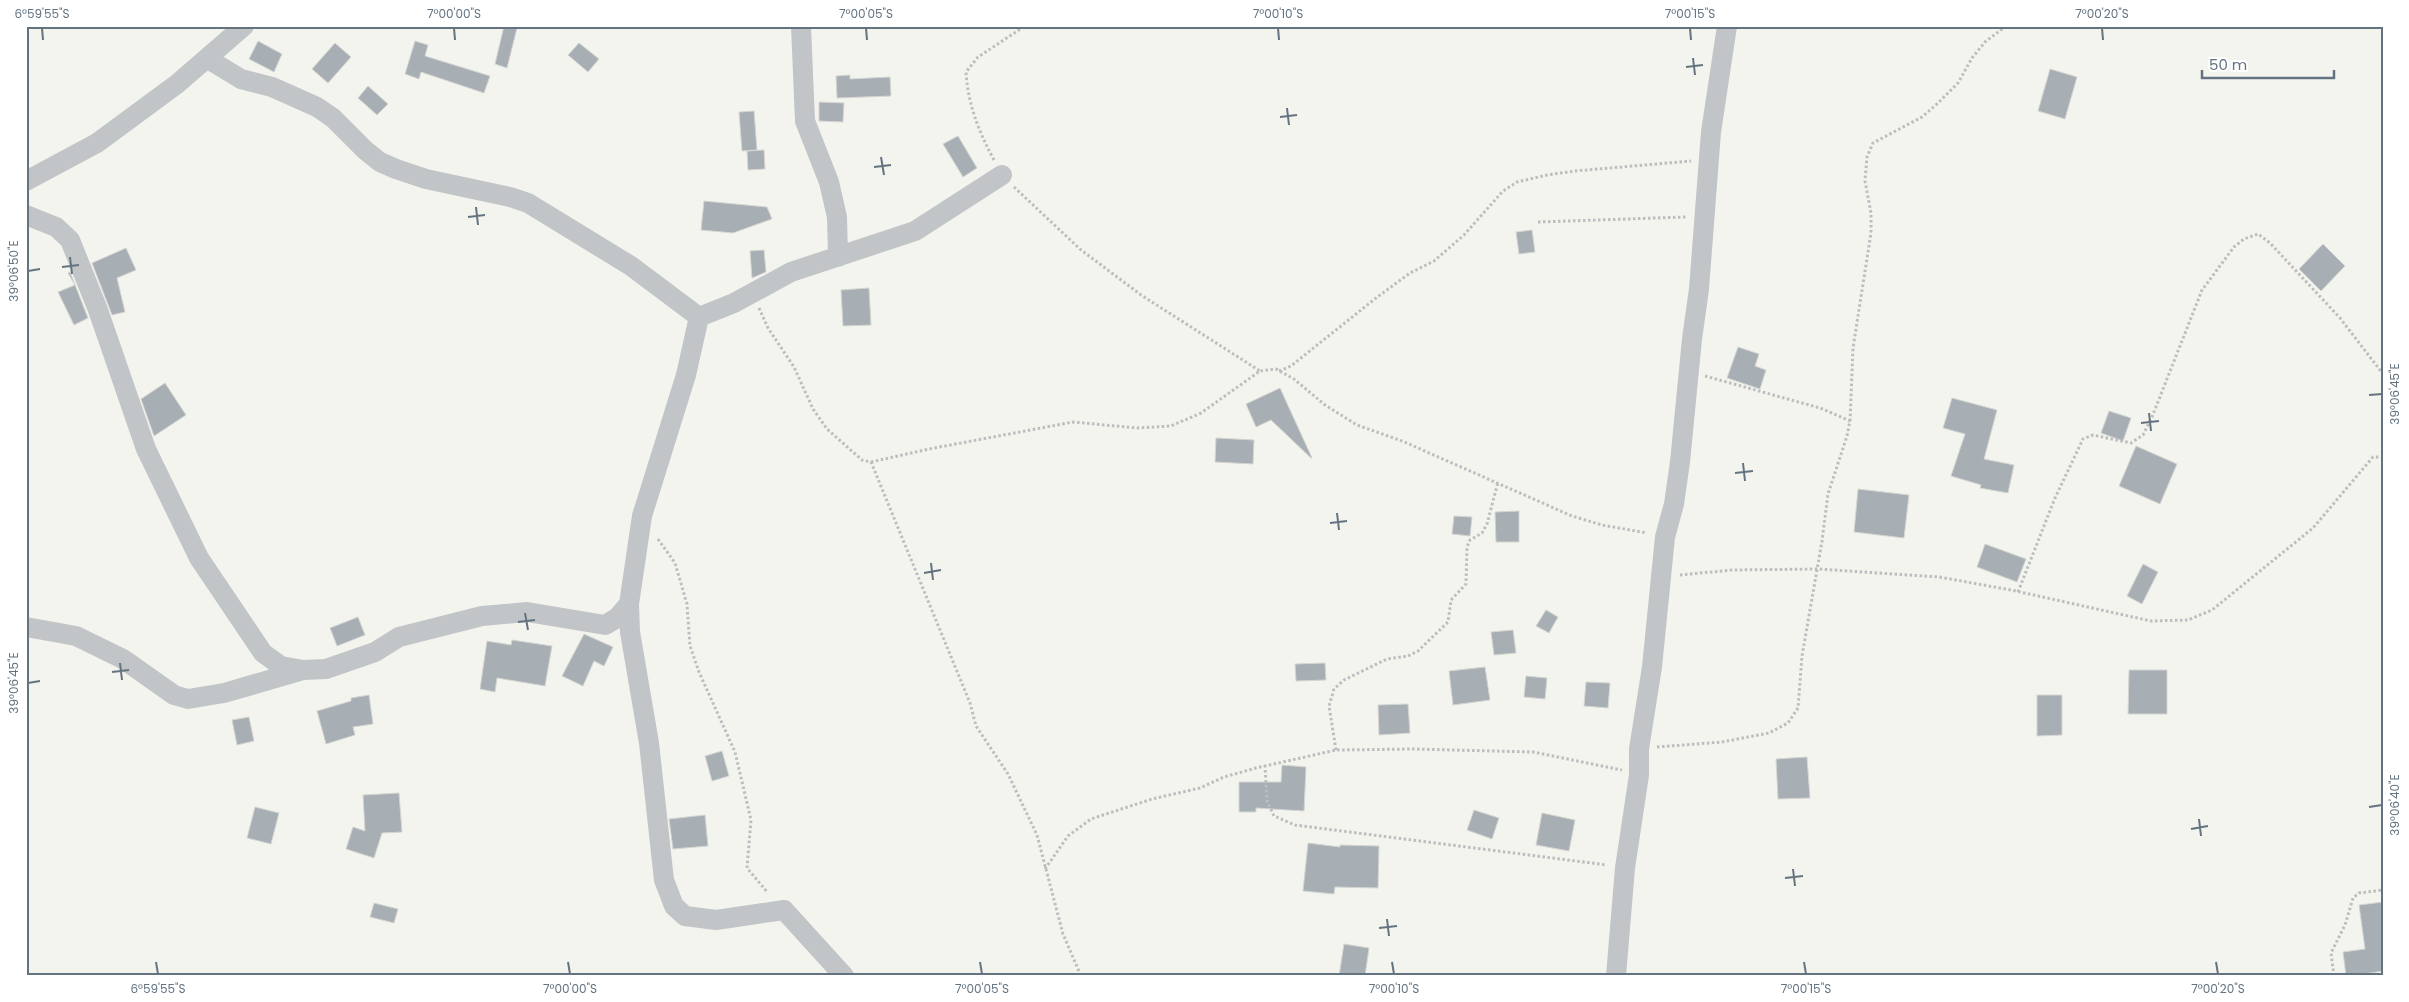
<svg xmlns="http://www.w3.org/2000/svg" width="2409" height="1002" font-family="Poppins,sans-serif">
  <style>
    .building { fill: #a7afb4; stroke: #d5d5d2 }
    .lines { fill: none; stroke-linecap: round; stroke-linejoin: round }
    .path { stroke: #bbbdbf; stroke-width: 3; stroke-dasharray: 2.5 2.5; stroke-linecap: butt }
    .street { stroke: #c1c5c8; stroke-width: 20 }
    .ticks { fill: none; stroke: #637380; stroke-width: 2 }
    .neatline { fill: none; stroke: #637380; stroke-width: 2 }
    .ticks-label { font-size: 12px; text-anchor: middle; fill: #637380 }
  </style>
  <rect width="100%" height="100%" fill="#f4f4ef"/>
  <!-- building -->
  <path class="building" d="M504 26 517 28 507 68 495 64Z
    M258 41 282 54 274 72 249 59Z
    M415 41 428 45 425 56 490 76 484 93 421 72 419 79 405 74Z
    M335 43 351 57 328 83 312 69Z
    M579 43 599 59 588 72 568 55Z
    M2050 69 2077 77 2065 119 2038 111Z
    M850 75V79L890 77 891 96 837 98 836 76Z
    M368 86 388 104 377 115 358 98Z
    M819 102 844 103 843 122 819 121Z
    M754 111 757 150 742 151 739 112Z
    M958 136 977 168 963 177 943 144Z
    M764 150 765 169 748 170 747 151Z
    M704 201 767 207 772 219 733 233 701 230Z
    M1532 230 1535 252 1519 254 1516 232Z
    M2323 244 2345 266 2321 291 2299 269Z
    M126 248 136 270 117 278 125 312 112 315 92 263Z
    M764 250 766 272 752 278 750 251Z
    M70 272 88 318 74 325 58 292 75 285 68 273Z
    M869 288 871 325 843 326 841 290Z
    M1738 347 1759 354 1755 366 1766 370 1760 389 1727 378Z
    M165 383 186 415 154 436 141 399Z
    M1280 388 1312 458H1311L1271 420 1256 427 1246 404Z
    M1952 398 1997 410 1984 459 2014 465 2008 493 1980 488 1981 485 1951 476 1965 434 1943 428Z
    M2109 411 2131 418 2123 441 2101 433Z
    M1216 438 1254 440 1253 464 1215 462Z
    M2136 446 2177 464 2160 504 2119 486Z
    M1858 489 1909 495 1904 538 1854 532Z
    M1519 511V542H1496L1495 512Z
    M1454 516 1472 517 1470 536 1452 534Z
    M1985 544 2026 559 2017 582 1977 567Z
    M2143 564 2158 572 2142 604 2127 596Z
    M1546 610 1558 617 1549 633 1536 626Z
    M358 617 365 635 337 646 330 628Z
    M1513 630 1516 653 1494 655 1491 632Z
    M584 634 613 647 604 666 594 661 583 686 562 676Z
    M512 640 552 646 545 686 497 678 495 692 480 689 487 641 511 645Z
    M1325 663 1326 680 1296 681 1295 664Z
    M1485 667 1490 700 1453 705 1449 671Z
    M2129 670H2167V714H2128Z
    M1526 676 1547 678 1545 699 1524 697Z
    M1586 682 1610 683 1608 708 1584 706Z
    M369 695 373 724 353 727 355 735 326 744 317 711 351 701V698Z
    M2037 695H2062V735L2037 736Z
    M1408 704 1410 733 1379 735 1378 705Z
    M249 717 254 741 237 745 232 720Z
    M722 751 729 776 712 781 705 756Z
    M1807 757 1810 798 1778 799 1776 759Z
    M1282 765 1306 767 1304 811 1256 808V812H1239V782H1281Z
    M399 793 402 832 382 833 374 858 346 849 353 827 365 831 363 795Z
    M255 807 279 813 271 844 247 838Z
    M1474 810 1499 818 1492 839 1467 830Z
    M1542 813 1575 820 1569 851 1536 845Z
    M705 815 708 846 673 849 669 819Z
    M1308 843 1340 847V845L1379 846 1378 888 1335 887 1334 894 1303 891Z
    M2383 902V971L2363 974V976H2346L2343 952 2365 949 2359 905Z
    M374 903 398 909 394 923 370 917Z
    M1344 944 1369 948 1365 976H1339Z"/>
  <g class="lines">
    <!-- path -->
    <path class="path" d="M994 160C979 132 968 105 966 72L978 57 1025 26
      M1014 187 1081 250 1141 295 1260 371
      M1538 222 1686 217
      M759 308 768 328 794 367 813 409 827 429 862 460 871 462 970 703 976 726 1008 774 1037 835 1063 934 1081 976
      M1279 371 1291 366 1376 298 1410 273 1434 261 1464 235 1503 191 1517 182 1547 175 1575 171 1691 161
      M1705 376 1820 408 1850 421
      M871 462 929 449 1073 422 1137 428 1171 426 1201 413 1260 371 1276 369 1294 379 1325 405 1357 425 1402 441 1572 516 1602 525 1647 533
      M658 539 675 563 687 604 690 646 699 672 735 752 751 820 747 868 768 893
      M1680 575 1732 570 1818 569 1939 577 2011 590 2151 621 2188 620 2212 610 2313 528 2373 457H2383
      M2018 592 2055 498 2083 439 2093 435 2131 443 2143 435 2152 417 2202 290 2234 247 2244 239 2258 234 2270 243 2340 318 2383 374
      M1657 747 1722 742 1769 733 1788 723 1798 708 1802 656 1822 541 1828 494 1847 436 1850 421 1853 348 1871 233V213L1865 181 1867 157 1873 143 1922 117 1938 103 1958 83 1972 58 1985 42 2006 26
      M1336 750 1329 706 1334 689 1344 680 1387 659 1408 656 1418 651 1448 622 1451 600 1466 584 1467 547 1470 540 1482 533 1487 524 1498 482
      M1265 765 1267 801 1274 816 1295 825 1607 865
      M1045 869 1068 836 1091 819 1152 799 1200 788 1224 777 1256 768 1336 750 1413 749 1533 752 1622 770
      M2334 976 2331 953 2345 925 2353 898 2359 893 2383 890"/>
    <!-- street -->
    <path class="street" d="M801 26 805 121 829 182 837 217 838 257
      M208 59 241 79 272 87 317 107 333 118 365 150 380 162 396 169 426 179 510 197 528 203 631 266 699 317 734 303 791 272 915 231 1002 175
      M26 181 97 143 177 84 244 26
      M26 215 56 227 70 240 98 310 146 449 199 558 263 653 281 666 303 670 326 669 375 652 399 637 482 616 527 612 605 625 617 618 629 604 642 516 686 375 699 317
      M629 604 630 632 649 743 664 880 674 906 685 916 716 920 784 910 844 976
      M26 627 76 636 123 659 174 695 188 699 224 693 300 671
      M1616 976 1625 868 1639 775V749L1652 667 1665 537 1674 504 1680 462 1692 339 1699 289 1711 132 1727 26"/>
  </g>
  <!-- ticks -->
  <path class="ticks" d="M42 28 43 40M454 28 455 40M866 28 867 40M1278 28 1279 40M1690 28 1691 40M2102 28 2103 40M1693 58 1695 75M1686 67 1703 65M1287 108 1289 125M1280 117 1297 115M881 157 884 175M874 167 891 165M476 207 478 225M468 217 485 215M70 257 72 274M62 267 79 265M28 271 40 269M2369 395 2382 394M2149 413 2151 431M2141 423 2159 421M1743 463 1745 481M1735 473 1753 471M1337 513 1339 530M1330 523 1347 521M931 563 933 580M924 573 941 570M525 613 528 630M518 622 535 620M120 663 122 680M112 672 129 670M28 683 40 681M2369 807 2382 805M2199 819 2201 836M2191 829 2208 826M1793 869 1795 886M1785 878 1803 876M1387 919 1389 936M1379 928 1397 926M156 962 158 974M568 962 570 974M980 962 982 974M1392 962 1394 974M1804 962 1806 974M2216 962 2218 974"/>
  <!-- border -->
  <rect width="2409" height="1002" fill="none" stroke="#ffffff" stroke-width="55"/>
  <!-- scale -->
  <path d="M2202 70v8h132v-8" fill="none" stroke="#637380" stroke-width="2.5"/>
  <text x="2209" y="70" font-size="15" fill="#637380" stroke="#ffffff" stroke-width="4" paint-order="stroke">50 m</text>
  <rect x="28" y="28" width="2354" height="946" class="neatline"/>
  <g class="ticks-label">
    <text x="42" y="18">6°59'55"S</text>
    <text x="454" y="18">7°00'00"S</text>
    <text x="866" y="18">7°00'05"S</text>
    <text x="1278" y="18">7°00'10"S</text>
    <text x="1690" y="18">7°00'15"S</text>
    <text x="2102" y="18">7°00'20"S</text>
    <text transform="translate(14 271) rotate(-90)" y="4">39°06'50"E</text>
    <text transform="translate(2395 394) rotate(-90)" y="4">39°06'45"E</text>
    <text transform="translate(14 683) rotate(-90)" y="4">39°06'45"E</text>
    <text transform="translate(2395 805) rotate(-90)" y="4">39°06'40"E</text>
    <text x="158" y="993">6°59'55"S</text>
    <text x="570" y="993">7°00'00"S</text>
    <text x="982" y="993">7°00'05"S</text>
    <text x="1394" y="993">7°00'10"S</text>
    <text x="1806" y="993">7°00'15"S</text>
    <text x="2218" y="993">7°00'20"S</text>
  </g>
</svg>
